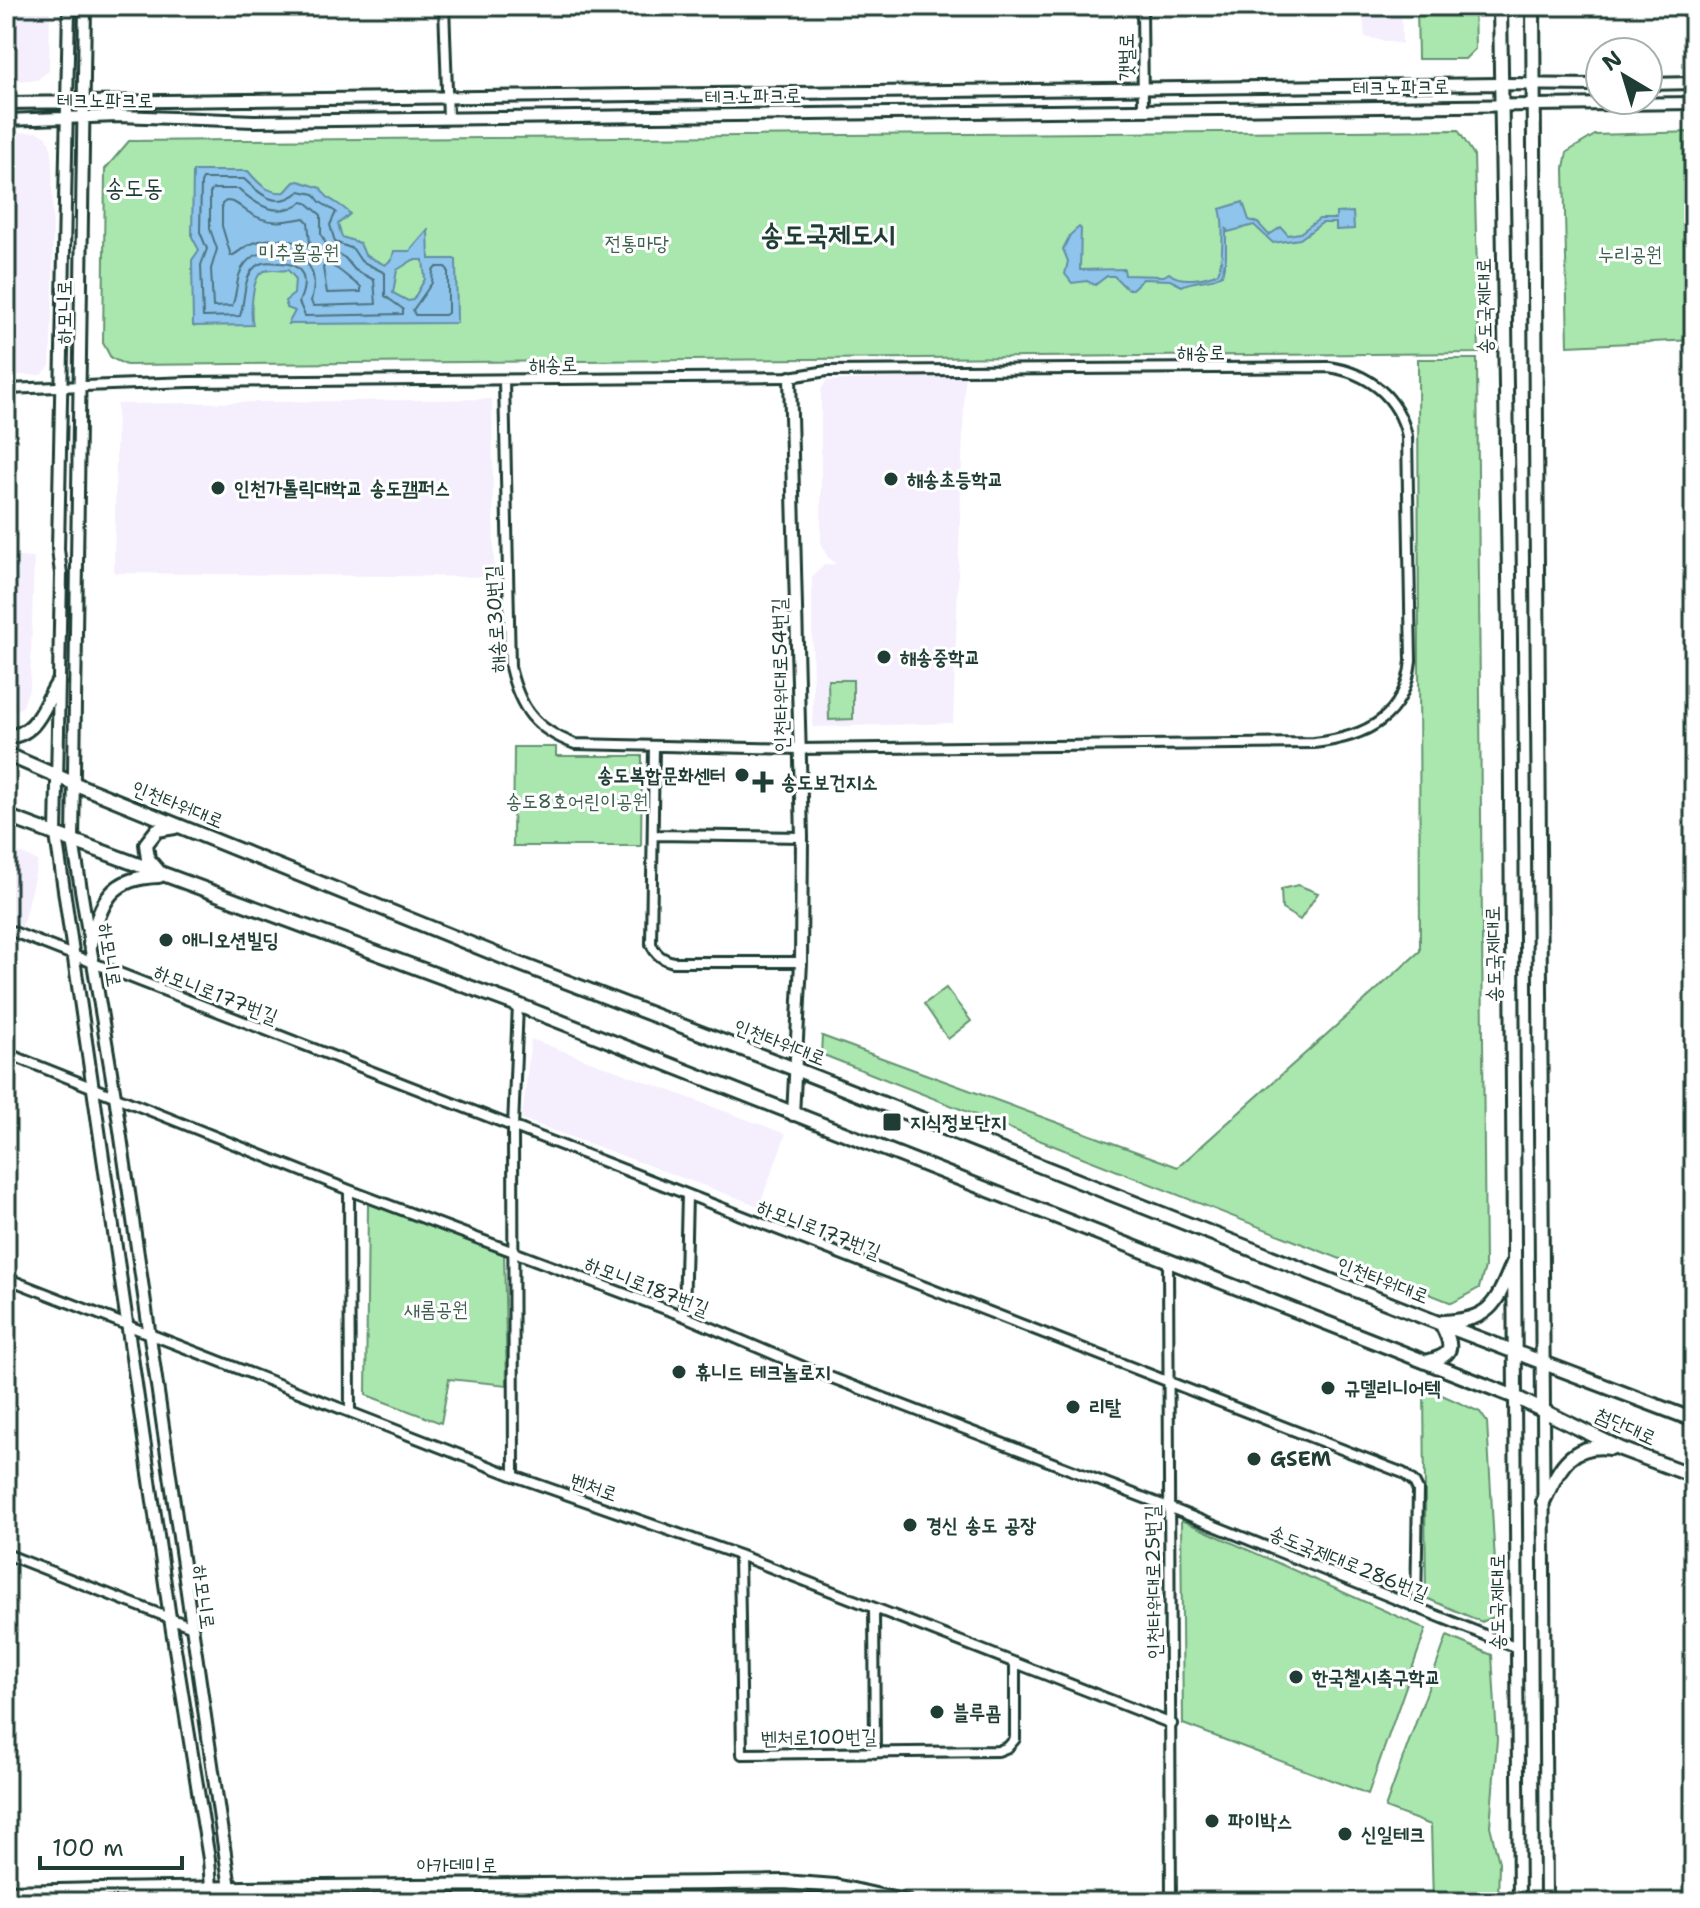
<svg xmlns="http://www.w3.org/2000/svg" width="1700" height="1908" font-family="'Shantell Sans','Poor Story',sans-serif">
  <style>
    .built { fill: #f5eefd }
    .green { fill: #aae7ae; stroke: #649271; stroke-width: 2 }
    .water { fill: #8fc4ed; stroke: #628ea3; stroke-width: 2; fill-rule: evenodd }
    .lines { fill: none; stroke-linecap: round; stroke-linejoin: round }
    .shore { stroke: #4c737e; stroke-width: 2 }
    .minor-casing { stroke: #1f3d34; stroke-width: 14 }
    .tertiary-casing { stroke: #1f3d34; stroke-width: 16 }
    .secondary-casing { stroke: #1f3d34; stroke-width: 18 }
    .minor { stroke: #fff; stroke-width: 8 }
    .tertiary { stroke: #fff; stroke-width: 10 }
    .secondary { stroke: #fff; stroke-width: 12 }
    .poi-dot { fill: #1f3d34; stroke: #fff; stroke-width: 3 }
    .labels { text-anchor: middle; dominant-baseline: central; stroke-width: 6; stroke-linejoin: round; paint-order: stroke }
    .street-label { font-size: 20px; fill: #1f3d34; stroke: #fff }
    .park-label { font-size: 20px; fill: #3b5f4c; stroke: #fff }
    .poi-label { font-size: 20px; font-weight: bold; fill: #1f3d34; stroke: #fff; text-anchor: start }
    .quarter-label { font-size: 24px; fill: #1f3d34; stroke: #fff }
    .district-label { font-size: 28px; font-weight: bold; fill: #1f3d34; stroke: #fff }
  </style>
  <rect width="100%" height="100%" fill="#fff"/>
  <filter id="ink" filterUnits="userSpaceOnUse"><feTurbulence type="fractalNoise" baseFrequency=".0125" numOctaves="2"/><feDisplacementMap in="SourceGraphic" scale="16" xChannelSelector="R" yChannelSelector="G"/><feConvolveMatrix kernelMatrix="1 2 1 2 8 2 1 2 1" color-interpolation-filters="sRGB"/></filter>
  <g filter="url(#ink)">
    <!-- built -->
    <path class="built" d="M6 6H50L49 71 37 80 6 81Z
      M1362 6H1401L1402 44 1365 37Z
      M38 132 47 137 52 151 53 286 50 366 41 375H6V133Z
      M965 375 953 723 813 727 812 577 824 565 836 564 827 556 821 543V390L826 381Z
      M492 399 494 577 114 573 117 404Z
      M6 556 34 558 30 686 23 706 6 718Z
      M6 847 38 861 22 927 6 920Z
      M531 1039 786 1134 759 1206 522 1119Z"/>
    <!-- green -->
    <path class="green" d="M1417 6H1474L1475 49 1465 59H1418Z
      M1458 130 1474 155 1479 353 126 365 111 358 103 343 105 169 129 141Z
      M1694 132V340L1568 346 1564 168 1567 152 1595 135Z
      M1418 359H1477L1485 1267 1479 1288 1452 1303 821 1054 822 1036 1178 1167 1420 951Z
      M828 680H853V719L829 720Z
      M514 747H556V756H642L641 846H513Z
      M1298 885 1318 893 1300 920 1282 909 1281 889Z
      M946 988 971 1021 948 1039 924 1004Z
      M368 1203 504 1253 507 1385 449 1379 441 1423 366 1395Z
      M1424 1387 1480 1412 1487 1422 1498 1615 1482 1622 1426 1598Z
      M1181 1520 1426 1629 1368 1794 1183 1724Z
      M1447 1636 1492 1655 1497 1739 1490 1826 1499 1862 1498 1902H1433L1431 1825 1385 1808Z"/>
    <!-- water -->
    <path class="water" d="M193 171H248C258 183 268 194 285 192L294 182 299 181 321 188C326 201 342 203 350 214L338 224 342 237 360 243 365 255 385 265 392 259 394 251H410L428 230 429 259H456L457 323 288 324 295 311 287 308 285 301 294 294 295 278 288 270C280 272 269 267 261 273 252 280 250 314 253 325L193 326 192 260 199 250 192 237ZM413 260H423L425 279 413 300 408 301 393 293 397 270Z
      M1243 202 1249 220 1258 223 1269 235 1281 227 1288 235 1300 233 1319 219H1336V213L1353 212 1354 229 1336 230V223H1322L1300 239 1273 243 1254 225 1228 232 1226 228V258L1222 275C1208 283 1194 279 1182 286L1170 280 1143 279 1132 289H1127L1114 276H1107L1095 285 1087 281 1072 283 1065 274 1068 261 1063 249 1070 235 1079 227 1081 229 1080 270 1124 269 1125 275 1164 276 1169 273C1180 283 1205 279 1218 273 1223 262 1224 220 1220 209Z"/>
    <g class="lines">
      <!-- shore -->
      <path class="shore" d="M203 179H244C262 196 277 210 300 191L314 194 320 202 336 212 330 225 335 242 353 249 361 261 385 273V296L403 309V314L305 316 299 302C309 280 304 263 279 263 270 262 261 261 254 268 243 279 245 302 240 316L203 317 201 265 207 249 200 232 201 183Z
        M213 189H239C258 207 279 218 302 202L307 203 321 215V234L328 248 345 258 355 270 374 280 376 304 313 306 311 301C319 275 310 253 280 253 267 252 254 252 245 264 235 276 238 293 232 306L213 307 211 269 217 249 210 229V193Z
        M226 201C236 201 240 207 248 212 267 225 284 222 304 218L308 222 310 243 306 246C289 238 264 236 247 246 241 249 237 254 231 256L222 226V204Z
        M325 264C339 266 349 280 361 287V292L327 293 323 268Z
        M437 267H445L448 270V313L445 315H415L413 310 432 283 433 270Z"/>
      <!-- minor casing -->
      <g class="minor-casing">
        <path id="minor" d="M444 6 448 118
          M1142 6 1143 108
          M6 389 189 382 790 377 827 371 1329 367C1368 373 1398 396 1407 436L1411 661C1405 718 1366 737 1314 743L800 749 575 744C535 729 520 709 510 667L504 381
          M654 747 651 944C656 955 662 959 673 962H801
          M653 835 802 837
          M6 929 1403 1473 1414 1482 1418 1490 1416 1608
          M6 1053 349 1190 684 1316 806 1368 1168 1507 1517 1648
          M6 1104 9 1054
          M349 1190 350 1412
          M1168 1262 1171 1902
          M6 1278 514 1476 739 1555 1172 1724
          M684 1316 687 1195
          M514 1476 513 1127 518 1005
          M6 1554 190 1626
          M739 1555 742 1754 998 1751 1008 1747 1015 1739V1663
          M874 1608 875 1753"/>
      </g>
      <!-- tertiary casing -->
      <g class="tertiary-casing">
        <path id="tertiary" d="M69 6 58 549 61 574 56 835 170 1618 209 1859 212 1902
          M85 6 73 841 115 1096 232 1902
          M1648 84 1694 83
          M6 103 1500 84 1600 85
          M6 120 119 116 254 121 1694 103
          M790 377 802 837 801 962 793 1115
          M1515 1397 1519 1902
          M1543 1410 1546 1902"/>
      </g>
      <!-- secondary casing -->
      <g class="secondary-casing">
        <path id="secondary" d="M1500 6 1510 640 1515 1397
          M1533 6 1543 1410
          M6 737C38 735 43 706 57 684
          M6 754 73 783 520 964 795 1069 1436 1322 1694 1420
          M6 816 518 1005 1515 1397 1621 1449 1694 1476
          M159 872 148 859 146 844 157 830 175 827
          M90 944C102 901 110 877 159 876
          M1443 1322C1491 1320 1496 1304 1513 1263
          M1426 1362C1453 1355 1454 1349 1442 1325
          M1543 1502C1559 1470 1569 1442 1611 1448
          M6 1892C265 1886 525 1886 784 1882L835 1886 907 1902
          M742 1902H819"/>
      </g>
      <!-- minor -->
      <use href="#minor" class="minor"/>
      <!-- tertiary -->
      <use href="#tertiary" class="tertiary"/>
      <!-- secondary -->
      <use href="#secondary" class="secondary"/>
    </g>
  </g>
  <!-- markers -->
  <g class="poi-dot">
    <circle cx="891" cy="479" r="8"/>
    <circle cx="218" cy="488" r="8"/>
    <circle cx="884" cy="657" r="8"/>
    <circle cx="742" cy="775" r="8"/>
    <path d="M759 770h8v8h8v8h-8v8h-8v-8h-8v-8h8z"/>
    <circle cx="166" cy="940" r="8"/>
    <rect x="882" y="1112" width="20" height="20" rx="4"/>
    <circle cx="679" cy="1372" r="8"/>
    <circle cx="1328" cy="1388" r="8"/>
    <circle cx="1073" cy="1407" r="8"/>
    <circle cx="1254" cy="1459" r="8"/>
    <circle cx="910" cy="1525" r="8"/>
    <circle cx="1296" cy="1677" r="8"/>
    <circle cx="937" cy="1712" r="8"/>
    <circle cx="1212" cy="1821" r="8"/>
    <circle cx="1345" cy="1834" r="8"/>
  </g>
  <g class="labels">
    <!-- street labels -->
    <g class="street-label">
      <text transform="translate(1126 57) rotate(-90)">갯벌로</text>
      <text transform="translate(1401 87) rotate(-1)">테크노파크로</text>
      <text transform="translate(753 96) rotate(-1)">테크노파크로</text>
      <text x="105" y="100">테크노파크로</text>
      <text transform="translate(1484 306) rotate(-91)">송도국제대로</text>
      <text transform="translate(64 312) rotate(-90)">하모니로</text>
      <text x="1201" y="352">해송로</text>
      <text transform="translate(553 364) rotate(-1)">해송로</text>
      <text transform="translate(495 619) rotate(-93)">해송로30번길</text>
      <text transform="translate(780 675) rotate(-91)">인천타워대로54번길</text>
      <text transform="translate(178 804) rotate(22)">인천타워대로</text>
      <text transform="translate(1493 954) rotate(-91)">송도국제대로</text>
      <text transform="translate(110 955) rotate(81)">하모니로</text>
      <text transform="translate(216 994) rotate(21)">하모니로177번길</text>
      <text transform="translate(780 1042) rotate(21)">인천타워대로</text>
      <text transform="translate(819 1229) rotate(21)">하모니로177번길</text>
      <text transform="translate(1383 1280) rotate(21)">인천타워대로</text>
      <text transform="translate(647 1286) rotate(21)">하모니로187번길</text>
      <text transform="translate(1626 1426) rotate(24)">첨단대로</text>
      <text transform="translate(594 1487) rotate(19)">벤처로</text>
      <text transform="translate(1349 1563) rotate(22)">송도국제대로286번길</text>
      <text transform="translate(1153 1582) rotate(-91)">인천타워대로25번길</text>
      <text transform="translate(204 1597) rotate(82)">하모니로</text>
      <text transform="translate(1497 1602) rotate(-90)">송도국제대로</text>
      <text transform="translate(819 1737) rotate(-1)">벤처로100번길</text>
      <text x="457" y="1865">아카데미로</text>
    </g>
    <!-- park labels -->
    <g class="park-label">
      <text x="637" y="243">전통마당</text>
      <text x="299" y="252">미추홀공원</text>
      <text x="1630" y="254">누리공원</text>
      <text x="577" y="801">송도8호어린이공원</text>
      <text x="436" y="1309">새롬공원</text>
    </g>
    <!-- poi labels -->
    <g class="poi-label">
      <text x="907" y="479">해송초등학교</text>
      <text x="234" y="488">인천가톨릭대학교 송도캠퍼스</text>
      <text x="900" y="657">해송중학교</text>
      <text x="726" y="775" text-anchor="end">송도복합문화센터</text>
      <text x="781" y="782">송도보건지소</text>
      <text x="182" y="940">애니오션빌딩</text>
      <text x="910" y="1122">지식정보단지</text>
      <text x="695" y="1372">휴니드 테크놀로지</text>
      <text x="1344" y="1388">규델리니어텍</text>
      <text x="1089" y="1407">리탈</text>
      <text x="1270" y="1459">GSEM</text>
      <text x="926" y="1525">경신 송도 공장</text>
      <text x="1312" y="1677">한국첼시축구학교</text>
      <text x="953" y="1712">블루콤</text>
      <text x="1228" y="1821">파이박스</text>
      <text x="1361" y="1834">신일테크</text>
    </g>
    <!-- quarter labels -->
    <g class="quarter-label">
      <text x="134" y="188">송도동</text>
    </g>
    <!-- district labels -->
    <g class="district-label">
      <text x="828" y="234">송도국제도시</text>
    </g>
  </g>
  <!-- margin -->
  <rect width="1700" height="1908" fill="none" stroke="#fff" stroke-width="32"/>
  <rect x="16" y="16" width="1668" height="1876" fill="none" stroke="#1f3d34" stroke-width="3" filter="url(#ink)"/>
  <!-- north arrow -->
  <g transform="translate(1624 76) rotate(322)"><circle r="38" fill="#ffffff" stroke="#a5b1ae" stroke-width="2"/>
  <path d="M0-6L14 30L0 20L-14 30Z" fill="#1f3d34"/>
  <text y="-12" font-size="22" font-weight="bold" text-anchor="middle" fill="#1f3d34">N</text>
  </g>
  <!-- scale -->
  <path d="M40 1856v12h142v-12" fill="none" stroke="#1f3d34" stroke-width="4"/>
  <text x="52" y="1856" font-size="24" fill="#1f3d34" stroke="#ffffff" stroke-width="6" paint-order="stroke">100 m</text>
</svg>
